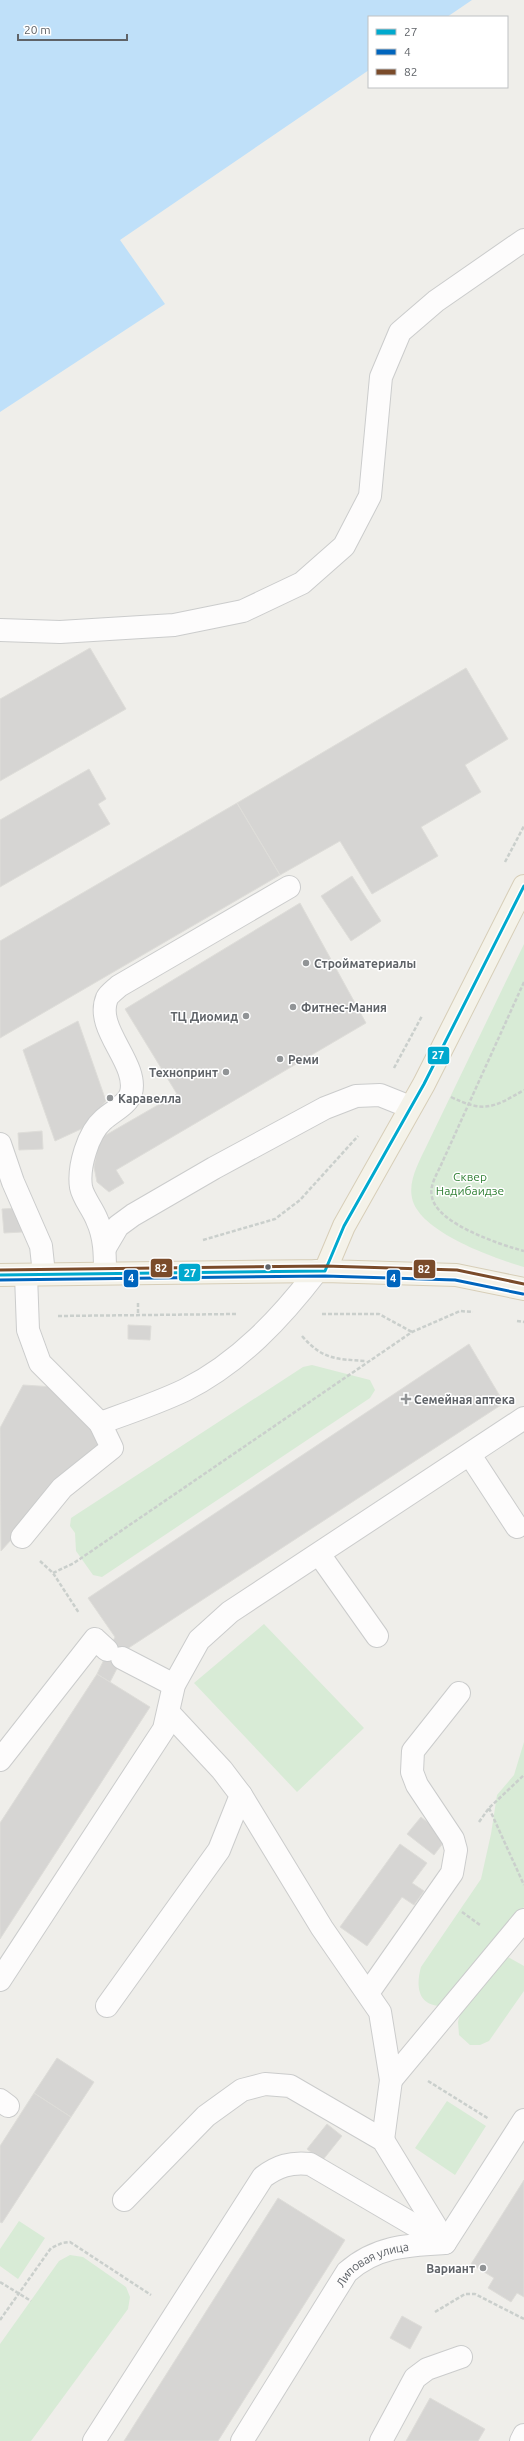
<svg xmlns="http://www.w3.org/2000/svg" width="524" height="2441" font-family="Ubuntu,sans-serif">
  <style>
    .green { fill: #d8ebd6 }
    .water { fill: #bfe0f9 }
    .building { fill: #d6d5d3; stroke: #deddd9 }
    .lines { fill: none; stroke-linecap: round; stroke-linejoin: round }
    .minor-casing { stroke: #cbcccc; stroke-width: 24 }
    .major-casing { stroke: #d7ceb8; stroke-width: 24 }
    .path { stroke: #cacfcc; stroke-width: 2.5; stroke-dasharray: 4 2; stroke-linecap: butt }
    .minor { stroke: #fdfcfc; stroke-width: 22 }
    .major { stroke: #f4f2e9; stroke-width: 22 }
    .bus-1-casing { stroke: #fff; stroke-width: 6 }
    .bus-2-casing { stroke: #fff; stroke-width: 6 }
    .bus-3-casing { stroke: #fff; stroke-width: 6 }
    .bus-1 { stroke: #00a9ce; stroke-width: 3 }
    .bus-2 { stroke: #0065bd; stroke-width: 3 }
    .bus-3 { stroke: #7a4b2a; stroke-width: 3 }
    .poi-dot { fill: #919496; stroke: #fff; stroke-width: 1.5 }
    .bus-dot { fill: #5f6368; stroke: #fff; stroke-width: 1.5 }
    .labels { text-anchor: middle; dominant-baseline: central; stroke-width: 3; stroke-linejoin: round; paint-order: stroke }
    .poi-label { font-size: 12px; font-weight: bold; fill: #5f6368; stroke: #fff; text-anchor: start }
    .park-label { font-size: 12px; fill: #348238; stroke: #fff }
    .street-label { font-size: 12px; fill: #5f6368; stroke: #fff }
    .line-badge { stroke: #fff; stroke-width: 1.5 }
    .badge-label { font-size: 11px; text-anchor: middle; font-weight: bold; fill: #fff }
  </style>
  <rect width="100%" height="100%" fill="#efeeea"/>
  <!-- green -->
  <path class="green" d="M524 944V1267C494 1258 419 1232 412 1198 408 1180 420 1160 427 1145Z
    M312 1365 370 1380 375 1390 370 1398 102 1577 93 1575 76 1551 75 1533 70 1526 71 1518 303 1367Z
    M264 1624 364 1728 297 1792 194 1683Z
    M524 1742V1907L440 2006C417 2005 416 1985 421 1967L481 1879 491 1834 497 1795 514 1775Z
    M508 1957 524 1966V1991L489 2041 480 2045H470L459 2035 458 2022 461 2009 502 1958Z
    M447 2101 486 2126 455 2175 415 2148Z
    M19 2221 45 2238 18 2279 0 2266V2249Z
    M70 2255 83 2257 126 2287 130 2297 128 2309 31 2441H0V2344L59 2261Z"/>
  <!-- water -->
  <path class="water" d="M0 0H472L447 17H369V70L120 240 165 304 0 412Z"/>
  <!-- building -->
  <path class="building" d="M90 648 126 709 0 781V699Z
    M466 668 508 739 465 765 481 792 421 827 438 856 372 894 340 841 280 875 237 803Z
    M89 769 106 799 98 804 110 824 0 887V820Z
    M237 803 280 875 0 1038V941Z
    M352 876 381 921 351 941 321 896Z
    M300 903 366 1023 116 1170 124 1183 109 1192 97 1182 94 1167 99 1139 177 1094 125 1009Z
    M78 1021 106 1101 81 1129 55 1141 23 1050Z
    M42 1131 43 1149 19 1150 18 1133Z
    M19 1208 22 1232 4 1233 2 1209Z
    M128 1325 151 1326 150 1340 128 1339Z
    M469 1344 504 1403 127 1649 110 1682 97 1674 115 1637 88 1598Z
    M23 1385 54 1387 102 1440 1 1551 0 1428Z
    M97 1674 150 1707 0 1939V1823Z
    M421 1817 447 1838 434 1855 407 1834Z
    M400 1844 427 1863 412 1883 424 1891 414 1905 402 1897 367 1946 340 1927Z
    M57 2058 94 2082 71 2117 34 2093Z
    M34 2093 71 2117 2 2223 0 2222V2146Z
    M327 2124 342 2136 322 2161 307 2149Z
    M524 2180V2297L517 2293 511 2302 488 2288 494 2278 471 2264Z
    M278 2198 345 2240 218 2441H124Z
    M402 2316 422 2327 410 2349 390 2338Z
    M430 2398 485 2429 478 2441H406Z"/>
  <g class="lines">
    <!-- minor casing -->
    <g class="minor-casing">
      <g id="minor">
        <path d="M0 630 60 632 174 625 243 611 302 583 344 546 370 496 381 377 400 332 436 301 524 240"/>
        <path d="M0 1144 13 1182 41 1246 44 1274"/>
        <path d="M105 1248 118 1226 133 1215 214 1168 325 1108 356 1096 380 1095 410 1107"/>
        <path d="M105 1273C105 1255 105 1237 97 1220 93 1209 83 1198 81 1187 78 1167 88 1133 103 1120 111 1112 128 1105 131 1093 139 1063 94 1029 107 998 109 994 116 989 119 986L289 887"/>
        <path d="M100 1423C128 1413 158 1403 185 1390 239 1363 281 1318 317 1271"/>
        <path d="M470 1455 517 1527"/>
        <path d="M22 1537 62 1488 112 1448 100 1423 40 1363 28 1330 26 1275"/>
        <path d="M319 1554 377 1636"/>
        <path d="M122 1658 174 1685"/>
        <path d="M0 1760 95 1639 107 1650"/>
        <path d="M241 1795 322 1928 380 2012 391 2080 383 2140"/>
        <path d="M0 1980 164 1729 174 1685 199 1640 230 1612 524 1418"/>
        <path d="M368 1993 452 1873 456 1850 453 1839 417 1785 412 1772 413 1751 459 1693"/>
        <path d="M107 2006 219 1850 241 1795 222 1770 169 1713"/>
        <path d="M391 2080 524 1920"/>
        <path d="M0 2100 8 2106"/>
        <path d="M124 2200 206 2116 242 2090 265 2084 290 2086 383 2140 444 2240"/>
        <path d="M94 2441 263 2177C278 2166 290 2162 310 2164L445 2243"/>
        <path id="s1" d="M242 2441 347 2272C376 2246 408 2245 445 2243L524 2120"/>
        <path d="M381 2441 415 2378 427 2369 461 2357"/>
        <path d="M521 2441 524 2435"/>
      </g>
    </g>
    <!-- major casing -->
    <g class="major-casing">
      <path id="major" d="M325 1271 344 1226 424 1084 524 886
        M0 1275 325 1271 456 1275 524 1289"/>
    </g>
    <!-- path -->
    <path class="path" d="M505 862 524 826
      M524 982 441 1165C437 1174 429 1186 432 1197 437 1224 501 1245 524 1251
      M394 1068 422 1016
      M451 1097C484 1113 493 1108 524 1090
      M203 1240 275 1219 300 1200 358 1136
      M138 1303V1315
      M322 1314H379L412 1332
      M58 1316 237 1314
      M517 1321 524 1322
      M302 1336C323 1360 336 1359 366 1361
      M40 1561 53 1573 79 1613
      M53 1573 74 1563 412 1332 460 1311 473 1312
      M489 1808 524 1885
      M479 1822 489 1808 524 1775
      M462 1912 480 1925
      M428 2081 489 2119
      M0 2282 31 2301
      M435 2312 465 2294H475L524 2319
      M0 2320 51 2248 62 2243 70 2242 151 2295"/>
    <!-- minor -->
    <use href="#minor" class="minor"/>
    <!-- major -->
    <use href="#major" class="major"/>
    <!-- bus-1 casing -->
    <g class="bus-1-casing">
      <path id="bus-1" d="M0 1275 325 1271 344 1226 424 1084 524 886"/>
    </g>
    <!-- bus-2 casing -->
    <g class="bus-2-casing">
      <path id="bus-2" d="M0 1280 325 1276 455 1280 523 1294"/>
    </g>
    <!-- bus-3 casing -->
    <g class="bus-3-casing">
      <path id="bus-3" d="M0 1270 325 1266 457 1270 524 1284"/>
    </g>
    <!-- bus-1 -->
    <use href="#bus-1" class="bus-1"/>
    <!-- bus-2 -->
    <use href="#bus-2" class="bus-2"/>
    <!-- bus-3 -->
    <use href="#bus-3" class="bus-3"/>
  </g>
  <!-- markers -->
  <g class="poi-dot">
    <circle cx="306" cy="963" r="4"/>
    <circle cx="293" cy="1007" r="4"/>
    <circle cx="246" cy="1016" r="4"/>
    <circle cx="280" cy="1059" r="4"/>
    <circle cx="226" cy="1072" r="4"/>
    <circle cx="110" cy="1098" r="4"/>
    <path d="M404 1393h4v4h4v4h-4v4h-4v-4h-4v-4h4z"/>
    <circle cx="483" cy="2268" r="4"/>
  </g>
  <circle class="bus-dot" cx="268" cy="1267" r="3.5"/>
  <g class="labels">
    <!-- poi labels -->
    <g class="poi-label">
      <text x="314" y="963">Стройматериалы</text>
      <text x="301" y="1007">Фитнес-Мания</text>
      <text x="238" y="1016" text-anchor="end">ТЦ Диомид</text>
      <text x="288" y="1059">Реми</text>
      <text x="218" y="1072" text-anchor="end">Технопринт</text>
      <text x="118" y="1098">Каравелла</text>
      <text x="414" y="1399">Семейная аптека</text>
      <text x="475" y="2268" text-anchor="end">Вариант</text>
    </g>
    <!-- park labels -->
    <g class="park-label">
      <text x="470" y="1176">Сквер<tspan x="470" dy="14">Надибаидзе</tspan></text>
    </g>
    <!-- street labels -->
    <g class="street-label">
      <text stroke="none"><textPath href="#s1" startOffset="225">Липовая улица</textPath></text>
    </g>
  </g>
  <g class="line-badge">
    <rect x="427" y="1046" width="23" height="19" rx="4" fill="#00a9ce"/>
    <rect x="150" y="1258" width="23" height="20" rx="4" fill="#7a4b2a"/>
    <rect x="413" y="1259" width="23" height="20" rx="4" fill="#7a4b2a"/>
    <rect x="178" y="1263" width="23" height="19" rx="4" fill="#00a9ce"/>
    <rect x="386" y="1269" width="15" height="19" rx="4" fill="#0065bd"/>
    <rect x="123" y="1269" width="16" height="19" rx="4" fill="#0065bd"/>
  </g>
  <g class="badge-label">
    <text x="438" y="1059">27</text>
    <text x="161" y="1272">82</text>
    <text x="424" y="1273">82</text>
    <text x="190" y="1277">27</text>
    <text x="393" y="1282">4</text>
    <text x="131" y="1282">4</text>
  </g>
  <!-- legend -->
  <rect x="368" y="16" width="140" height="72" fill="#ffffff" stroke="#bfc1c3"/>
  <rect x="376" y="29" width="20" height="6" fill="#00a9ce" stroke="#bfc1c3"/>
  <text x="404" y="36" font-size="12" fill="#5f6368">27</text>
  <rect x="376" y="49" width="20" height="6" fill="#0065bd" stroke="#bfc1c3"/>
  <text x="404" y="56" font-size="12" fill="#5f6368">4</text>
  <rect x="376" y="69" width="20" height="6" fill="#7a4b2a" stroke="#bfc1c3"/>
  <text x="404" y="76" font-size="12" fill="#5f6368">82</text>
  <!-- scale -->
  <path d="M18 34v6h109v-6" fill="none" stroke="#5f6368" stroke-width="2"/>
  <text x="24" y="34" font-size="12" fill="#5f6368" stroke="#ffffff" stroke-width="3" paint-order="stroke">20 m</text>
</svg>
